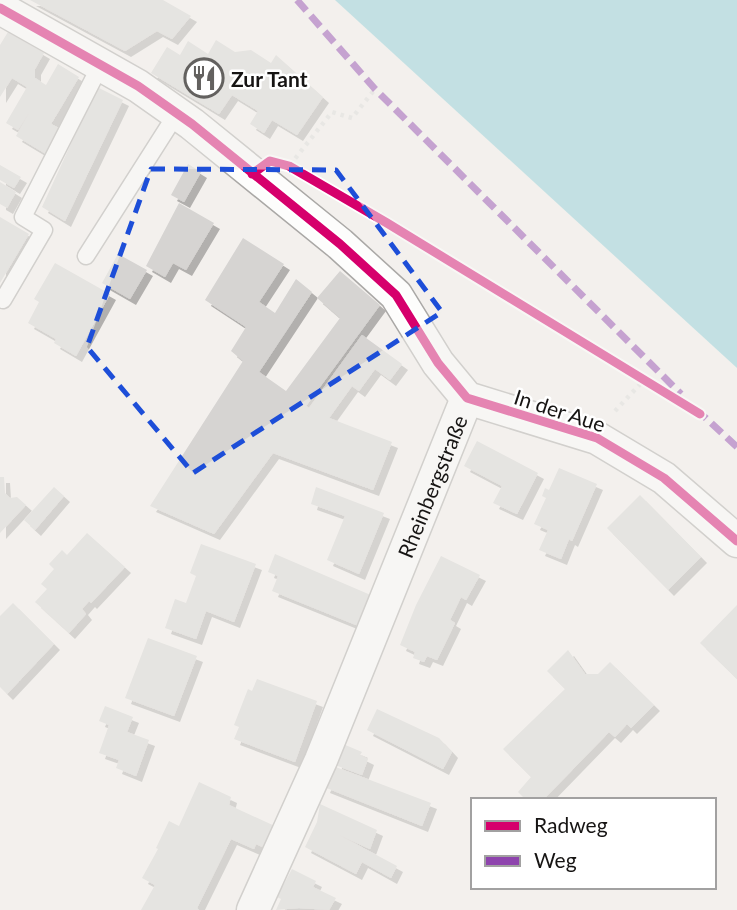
<svg xmlns="http://www.w3.org/2000/svg" width="737" height="910" font-family="Lato,sans-serif">
  <style>
    .water { fill: #8bcdd7 }
    .building { fill: #d6d4d2; filter: url(#shadow) }
    .lines { fill: none; stroke-linecap: round; stroke-linejoin: round }
    .lane-casing { stroke: #aaa8a6; stroke-width: 19 }
    .street-casing { stroke: #aaa8a6; stroke-width: 35 }
    .path { stroke: #dcdbda; stroke-width: 4.5; stroke-dasharray: 3.5 5; stroke-linecap: butt }
    .lane { stroke: #fdfdfc; stroke-width: 16 }
    .street { stroke: #fdfdfc; stroke-width: 32 }
    .quiet { stroke: #8e44ad; stroke-width: 7; stroke-dasharray: 14 7; stroke-linecap: butt }
    .cycleway-casing { stroke: #fff; stroke-width: 13 }
    .cycleway { stroke: #d6006c; stroke-width: 9 }
    .marked { fill: none; stroke: #1d4ed8; stroke-width: 5; stroke-dasharray: 14 9; stroke-linejoin: round }
    .labels { text-anchor: middle; dominant-baseline: central; stroke-width: 5; stroke-linejoin: round; paint-order: stroke }
    .poi-label { font-size: 21px; font-weight: bold; fill: #161413; stroke: #fff; text-anchor: start }
    .street-label { font-size: 21px; fill: #161413; stroke: #fff }
  </style>
  <defs>
    <filter id="shadow"><feDropShadow dx="6" dy="6" stdDeviation="0" flood-color="#0004"/></filter>
  </defs>
  <rect width="100%" height="100%" fill="#f3f0ed"/>
  <!-- water -->
  <path class="water" d="M335 0H737V368Z"/>
  <!-- building -->
  <path class="building" d="M30 0H163L191 16 172 39 157 31 125 51Z
    M8 32 44 53 35 69V78L46 85 58 64 79 77 51 124 61 129 46 154 16 136 29 113 18 130 6 123 27 87 12 78 0 97V45Z
    M216 40 235 52 251 50 271 63 276 55 323 97 297 135 272 120 264 133 250 124 258 111 232 95 219 114 151 73 167 47 180 55 188 41 208 54Z
    M97 87 123 100 65 221 42 207Z
    M188 164 201 172 184 202 171 195Z
    M0 165 21 177 14 188 0 180Z
    M0 182 16 192 7 208 0 204Z
    M179 203 214 223 186 270 173 263 165 277 146 266Z
    M0 217 29 234 0 283Z
    M243 238 284 264 259 302 275 313 296 279 312 292 259 372 286 391 340 318 317 298 340 271 380 305 306 406 309 408 362 335 402 364 390 380 375 369 359 391 352 386 329 418 392 442 373 490 273 453 214 534 150 506 243 361 231 351 246 327 205 300Z
    M118 254 147 270 130 299 102 283Z
    M55 263 110 294 76 356 54 343 56 339 28 323 39 302 34 299Z
    M477 441 538 473 517 514 493 503 502 486 464 466Z
    M559 468 597 484 572 541 569 539 561 559 539 550 548 530 534 524 546 498 542 496 545 488 549 490Z
    M0 477H4L5 493 10 498 17 497 26 505 0 533Z
    M54 487 64 496 35 530 24 520Z
    M316 487 384 513 359 574 327 560 345 516 311 504Z
    M640 495 701 557 668 590 607 528Z
    M87 533 125 567 91 603 89 601 82 609 86 614 69 633 35 602 47 589 41 584 54 569 49 564 62 550 67 555Z
    M201 544 256 564 234 622 206 611 196 639 165 628 175 599 186 603 196 576 190 573Z
    M275 554 373 596 361 627 272 591 278 576 268 572Z
    M441 556 480 575 466 600 461 597 450 620 455 623 437 660 427 656 424 662 413 658 415 652 400 645 416 605Z
    M13 603 54 644 7 694 0 687V616Z
    M737 605V679L700 643Z
    M148 638 197 656 174 716 125 698Z
    M568 650 585 674H598L610 662 654 705 631 728 627 724 615 737 609 732 543 800H526L518 792 531 777 503 749 565 689 547 671Z
    M257 679 317 701 295 762 234 739 239 727 234 725 248 689 252 691Z
    M105 706 133 717 127 732 149 740 136 776 116 768 119 760 99 753 109 725 99 721Z
    M377 709 439 738 452 752 443 769 367 730Z
    M343 744 362 752 360 755 368 759 362 775 335 765Z
    M333 766 431 803 422 826 324 787Z
    M199 782 231 797 229 805 277 827 267 849 256 844 254 849 231 839 197 908 199 910H141L155 885 142 878 158 849 156 848 169 821 179 826Z
    M320 804 377 830 370 849 339 835 397 866 391 878 362 862 356 874 305 847 317 822Z
    M292 869 316 881 313 887 336 898 329 910 299 908 276 910 281 899 277 897Z"/>
  <g class="lines">
    <!-- lane casing -->
    <g class="lane-casing">
      <path id="lane" d="M86 256 177 113
        M3 300 44 230 23 217 101 64"/>
    </g>
    <!-- street casing -->
    <g class="street-casing">
      <g id="street">
        <path d="M0 8 138 86 192 124 340 244 396 295 438 363 467 398 597 438 664 478 737 541"/>
        <path id="s1" d="M253 910 321 760 467 398"/>
      </g>
    </g>
    <!-- path -->
    <path class="path" d="M290 165 332 112 352 118 375 89
      M615 411 644 380"/>
    <!-- lane -->
    <use href="#lane" class="lane"/>
    <!-- street -->
    <use href="#street" class="street"/>
    <!-- quiet -->
    <path class="quiet" d="M297 0 375 89 681 394
      M696 409 737 447"/>
    <!-- cycleway casing -->
    <g class="cycleway-casing">
      <path id="cycleway" d="M0 8 138 86 192 124 340 244 396 295 438 363 467 398 597 438 664 478 737 541
        M252 174 270 161 289 166 387 223 700 414"/>
    </g>
    <!-- cycleway -->
    <use href="#cycleway" class="cycleway"/>
  </g>
  <!-- marked area -->
  <path d="M0 0H737V910H0ZM151 169 336 170 442 312 193 473 87 347Z" fill="#f3f0ed" fill-opacity=".55" fill-rule="evenodd"/>
  <path class="marked" d="M151 169 336 170 442 312 193 473 87 347Z"/>
  <!-- icons -->
  <defs>
    <g id="restaurant-ring" transform="scale(2.0125)"><circle r="9.5" fill="#fff" stroke="#63615f" stroke-width="1.5"/><path d="M-5-6h1v4h1v-4h1v4h1v-4h1v5L-1.5 .5V6h-2V.5L-5-1ZM5-6V6H3V1.5H1.5Q1.5-4 5-6Z" fill="#63615f"/></g>
  </defs>
  <g fill-rule="evenodd">
    <use href="#restaurant-ring" x="204" y="78"/>
  </g>
  <g class="labels">
    <!-- poi labels -->
    <g class="poi-label">
      <text x="231" y="78">Zur Tant</text>
    </g>
    <!-- street labels -->
    <g class="street-label">
      <text transform="translate(560 410) rotate(18)">In der Aue</text>
      <text stroke="none"><textPath href="#s1" startOffset="460">Rheinbergstraße</textPath></text>
    </g>
  </g>
  <!-- legend -->
  <rect x="471" y="798" width="245" height="91" fill="#ffffff" stroke="#a2a1a1" stroke-width="2"/>
  <rect x="485" y="821" width="35" height="10" fill="#d6006c" stroke="#a2a1a1" stroke-width="2"/>
  <text x="534" y="833" font-size="21" fill="#161413">Radweg</text>
  <rect x="485" y="856" width="35" height="10" fill="#8e44ad" stroke="#a2a1a1" stroke-width="2"/>
  <text x="534" y="868" font-size="21" fill="#161413">Weg</text>
</svg>
